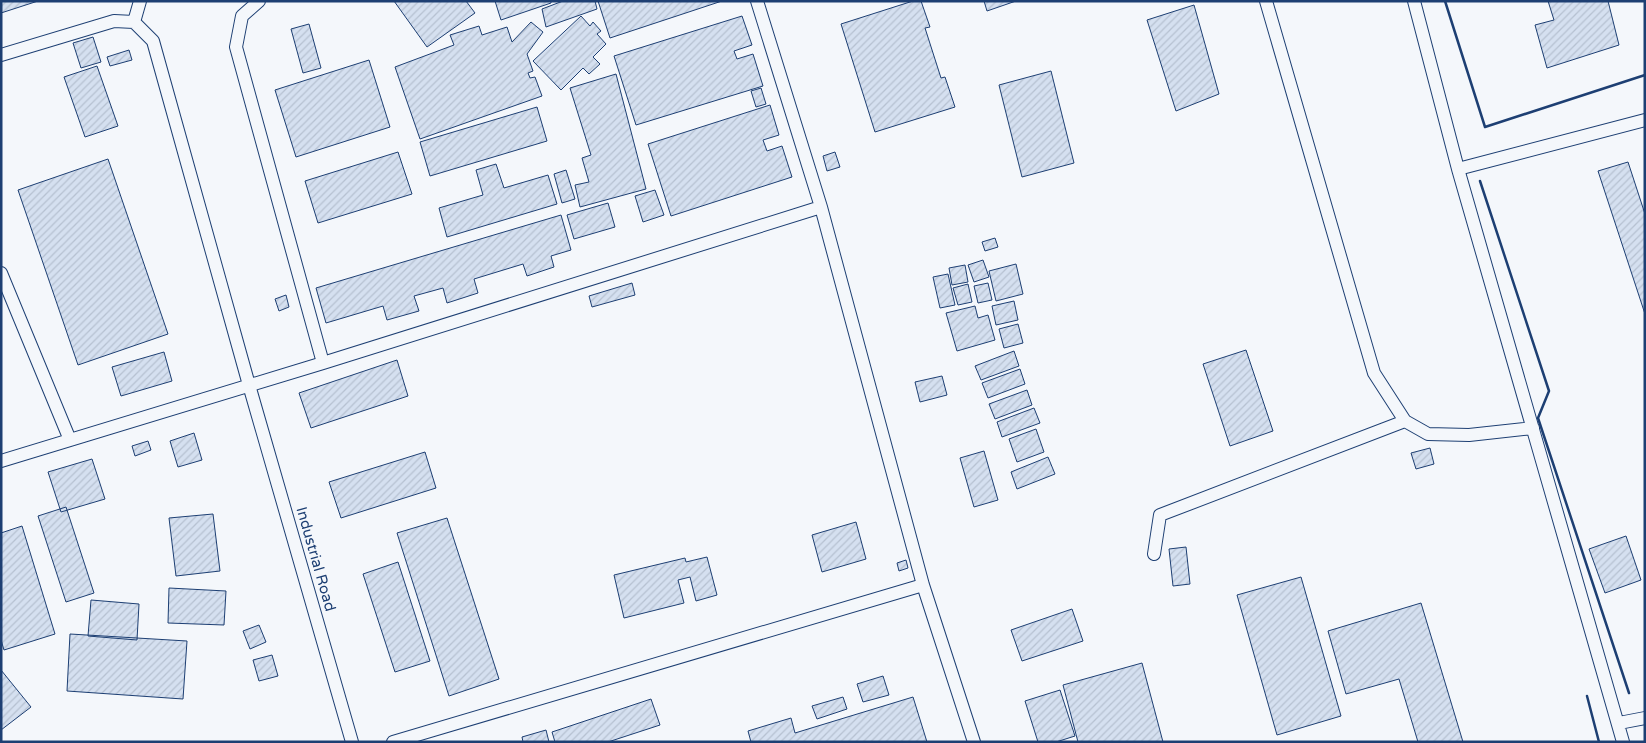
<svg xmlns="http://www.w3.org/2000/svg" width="1646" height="743" font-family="'Varela Round',sans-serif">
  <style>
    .building { fill: url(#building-hatch); stroke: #1d3f73 }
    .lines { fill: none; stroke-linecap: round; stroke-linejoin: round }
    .lane-casing { stroke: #1d3f73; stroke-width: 14 }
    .lane { stroke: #f4f7fb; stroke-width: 12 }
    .wall { stroke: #1d3f73; stroke-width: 2.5 }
    .labels { text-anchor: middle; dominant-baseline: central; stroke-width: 4; stroke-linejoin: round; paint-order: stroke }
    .street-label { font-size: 15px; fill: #1d3f73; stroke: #f4f7fb }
  </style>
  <defs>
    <pattern id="building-hatch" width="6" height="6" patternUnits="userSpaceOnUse" patternTransform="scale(1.25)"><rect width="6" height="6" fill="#d5e0f0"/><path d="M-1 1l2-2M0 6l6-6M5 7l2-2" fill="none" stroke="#b6c1d1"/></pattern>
  </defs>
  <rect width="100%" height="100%" fill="#f4f7fb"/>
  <!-- building -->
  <path class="building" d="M1 1H38L1 13Z
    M394 1H466L475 13 427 47Z
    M495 1H551V3L501 20Z
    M563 1H595L597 9 546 27 542 9Z
    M598 1H722L610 38Z
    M913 1H921L930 27 925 28 941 78 945 77 955 107 875 132 841 24Z
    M984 1H1016L987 11Z
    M1548 1H1608L1619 45 1547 68 1535 25 1554 20Z
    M1194 5 1219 94 1176 111 1147 20Z
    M581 16 590 26 593 22 601 31 597 34 606 44 593 57 600 64 589 74 583 68 561 90 533 61Z
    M742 16 752 45 734 51 737 59 753 54 763 86 636 125 614 56Z
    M531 22 543 32 527 54 533 71 528 73 530 78 535 77 542 96 420 139 395 67 454 45 450 35 479 26 482 35 507 27 512 42Z
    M309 24 321 68 303 73 291 29Z
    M93 37 101 62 81 68 73 43Z
    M129 50 132 60 110 66 107 57Z
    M369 60 390 127 296 157 275 90Z
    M97 66 118 126 85 137 64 77Z
    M1051 71 1074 163 1022 177 999 85Z
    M616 74 646 189 580 207 575 185 589 182 582 158 591 155 570 88Z
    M761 88 766 104 756 107 751 91Z
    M770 105 779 135 763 140 767 151 782 146 792 177 671 216 648 144Z
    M537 107 547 141 430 176 420 142Z
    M398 152 412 194 318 223 305 181Z
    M835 152 840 167 827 171 823 156Z
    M108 159 168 334 78 365 18 190Z
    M1628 162 1645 214V314L1598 171Z
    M496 164 504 188 548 175 557 204 447 237 439 208 483 195 476 170Z
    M566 170 575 199 562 203 554 174Z
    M655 190 664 215 643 222 635 196Z
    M608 203 615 227 574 239 567 215Z
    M561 215 571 250 551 256 554 267 527 276 523 264 474 279 478 293 447 303 443 288 414 296 419 311 387 320 383 306 326 323 316 288Z
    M995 238 998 247 985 251 982 242Z
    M983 260 989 277 974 282 968 265Z
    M1016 264 1023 294 996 301 989 271Z
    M965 265 968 282 952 285 949 268Z
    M948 274 955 305 940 308 933 277Z
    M632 283 635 295 592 307 589 296Z
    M988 283 992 300 978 303 974 286Z
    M968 284 972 302 958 305 953 288Z
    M286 295 289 307 279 311 275 299Z
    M1014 301 1018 320 996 325 992 306Z
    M975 306 978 318 988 315 995 340 957 351 946 313Z
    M1018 324 1023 343 1004 348 999 329Z
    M1246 350 1273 431 1230 446 1203 364Z
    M1014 351 1019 366 981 380 975 366Z
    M164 352 172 381 121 396 112 367Z
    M397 360 408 396 311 428 299 393Z
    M1020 369 1025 384 988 398 982 383Z
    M942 376 947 395 920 402 915 382Z
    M1027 390 1032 405 995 419 989 404Z
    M1034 408 1040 423 1002 437 997 422Z
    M1036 429 1044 452 1017 462 1009 439Z
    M194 433 202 460 178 467 170 441Z
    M148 441 151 450 135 456 132 446Z
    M1430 448 1434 464 1416 469 1411 453Z
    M984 451 998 500 974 507 960 458Z
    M425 452 436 488 341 518 329 482Z
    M1048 457 1055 474 1017 489 1011 472Z
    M92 459 105 499 61 512 48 472Z
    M66 507 94 593 66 602 38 516Z
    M213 514 220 571 176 576 169 518Z
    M447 518 499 679 449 696 397 533Z
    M856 522 866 559 822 572 812 535Z
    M22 526 55 634 4 650 1 640V533Z
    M1626 536 1641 580 1605 593 1589 549Z
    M1186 547 1190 584 1173 586 1169 549Z
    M707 557 717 595 696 601 690 577 678 580 684 603 624 618 614 575 685 558 686 562Z
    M906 560 908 568 899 571 897 563Z
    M398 562 430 661 395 672 363 574Z
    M1301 577 1341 716 1277 735 1237 595Z
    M169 588 226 591 224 625 168 623Z
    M91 600 139 604 137 640 88 636Z
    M1421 603 1463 742H1418L1399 679 1346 694 1328 631Z
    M1072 609 1083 641 1022 661 1011 630Z
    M259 625 266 642 250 649 243 631Z
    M70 634 187 641 183 699 67 691Z
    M272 655 278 676 259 681 253 660Z
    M1142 663 1163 742H1078L1063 685Z
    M1 670 31 707 1 730Z
    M883 676 889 695 863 702 857 684Z
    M1060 690 1075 736 1056 742H1038L1025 701Z
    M843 697 847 709 817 719 812 706Z
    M913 697 927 742H751L748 731 791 718 795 733Z
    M651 699 660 725 608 742H555L552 732Z
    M546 730 549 742H523L522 737Z"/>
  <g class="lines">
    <!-- lane casing -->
    <g class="lane-casing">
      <path id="lane" d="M259 1 242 16 236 47 323 363
        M757 1 821 207 923 585 974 742
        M1266 1 1374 373 1405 421 1428 434 1469 435 1533 428
        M1414 1 1458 169 1623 742
        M134 22 140 1
        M1 55 114 21 134 22 153 41 249 385 352 742
        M1458 169 1645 120
        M1 273 70 440
        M1 461 323 363 821 207
        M1154 554 1160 515 1405 421
        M1619 723 1645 718
        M393 742 923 585"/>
    </g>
    <!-- lane -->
    <use href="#lane" class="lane"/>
    <!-- wall -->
    <path class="wall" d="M1445 1 1485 127 1645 75
      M1480 181 1549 391 1538 418 1629 693
      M1587 696 1599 742"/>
  </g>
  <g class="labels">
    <!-- street labels -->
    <g class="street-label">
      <text transform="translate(316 559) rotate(74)">Industrial Road</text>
    </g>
  </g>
  <!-- border -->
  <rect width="1646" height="743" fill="none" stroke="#1d3f73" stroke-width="5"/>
</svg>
